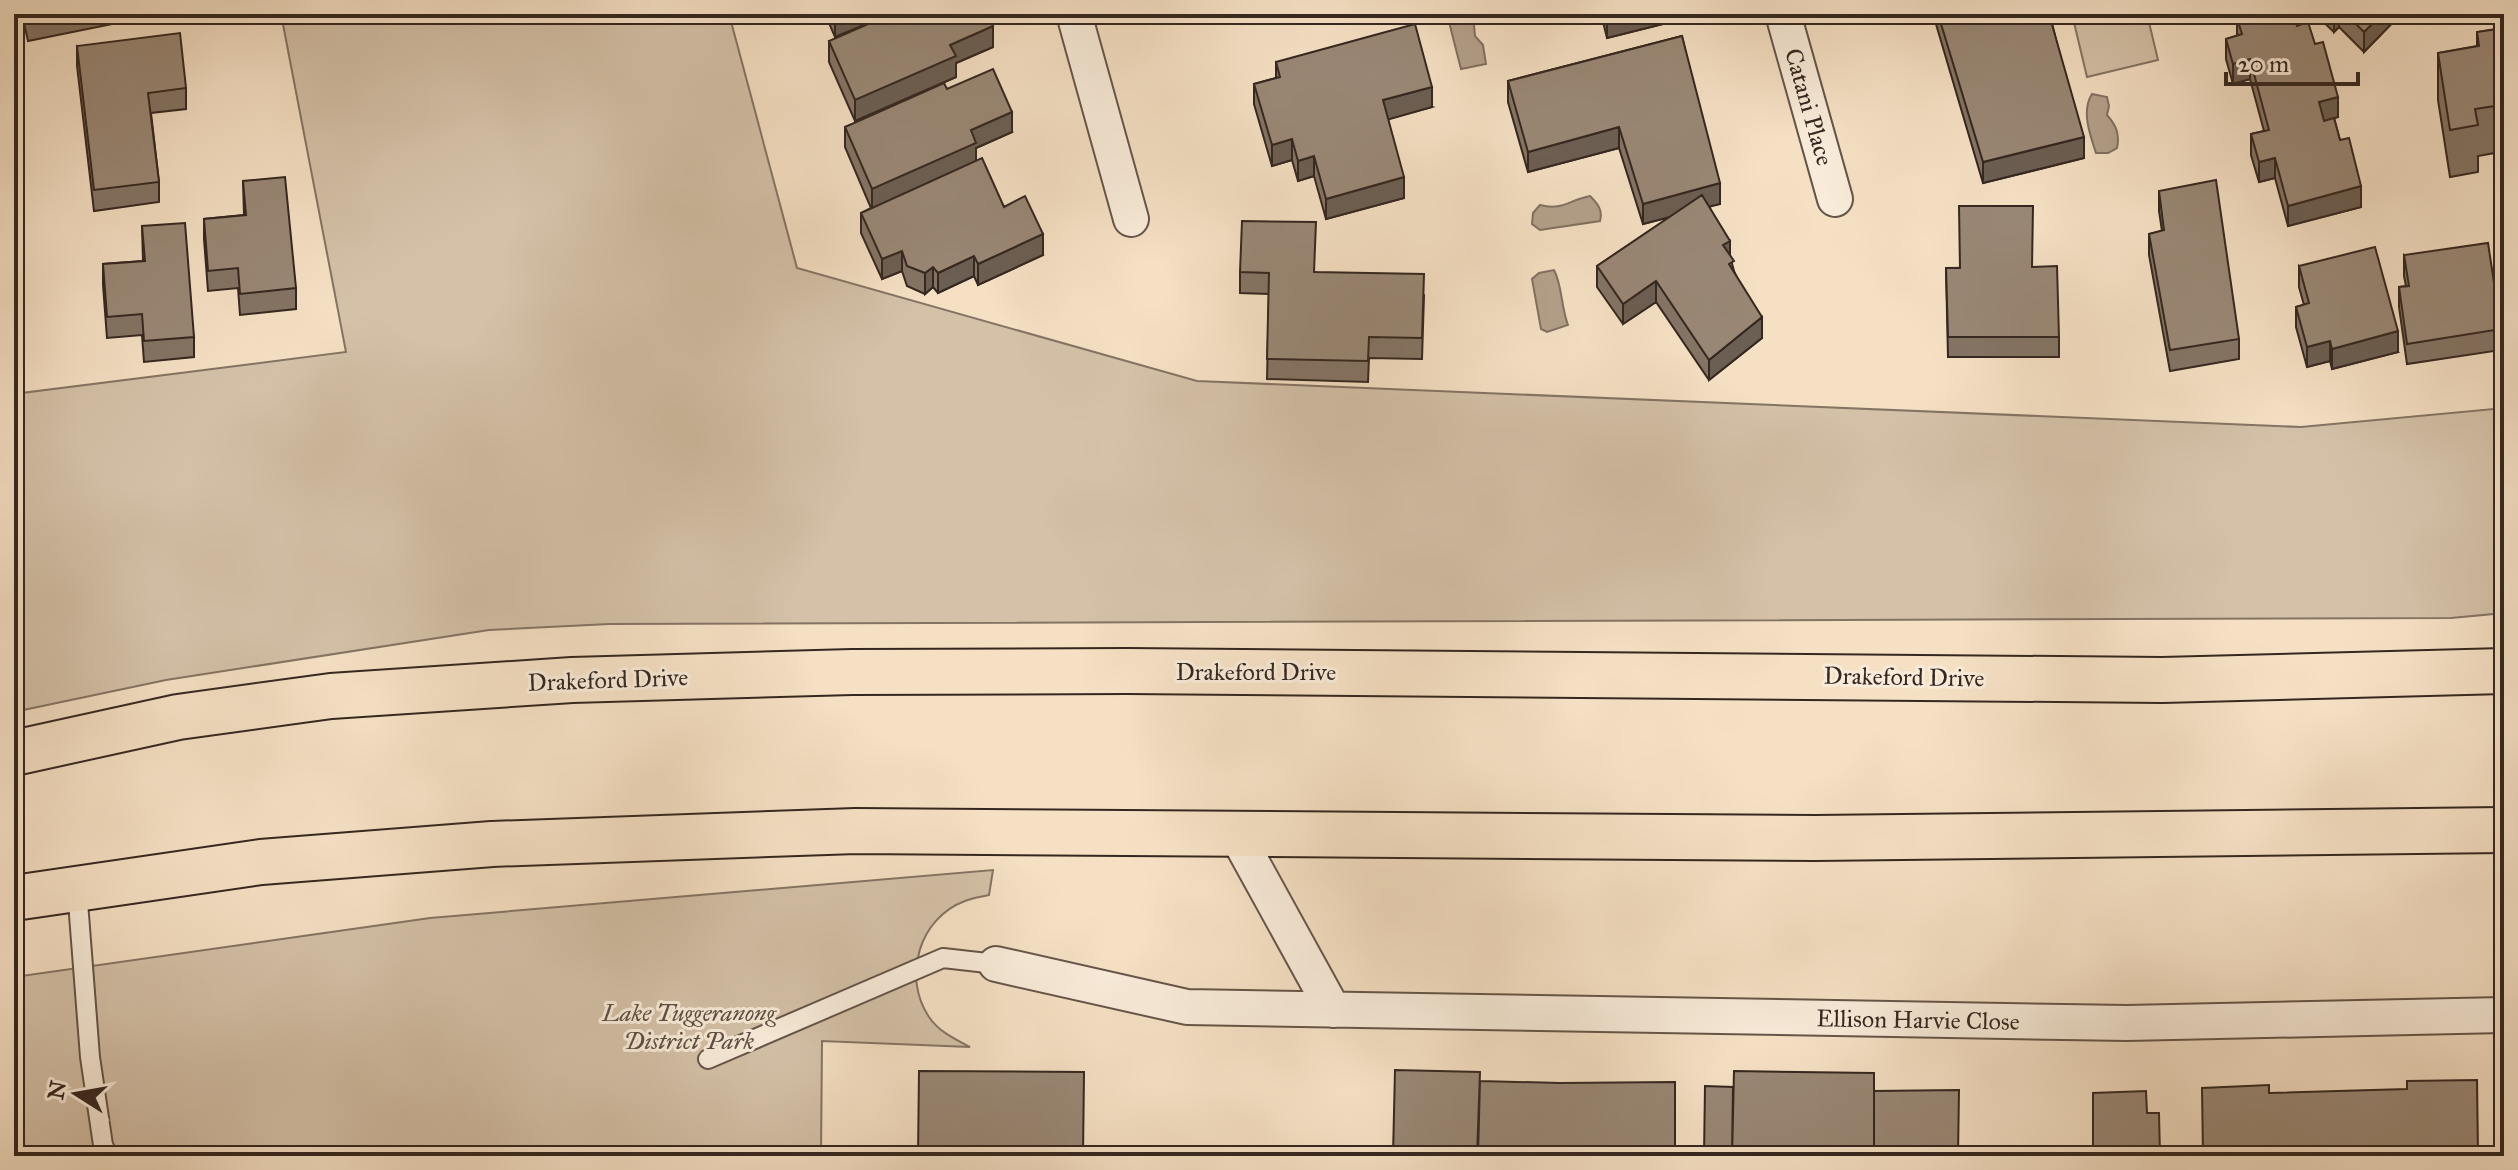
<svg xmlns="http://www.w3.org/2000/svg" width="2518" height="1170" font-family="'IM FELL Great Primer',serif">
  <style>
    .green { fill: #d4c1a8; stroke: #847464; stroke-width: 2 }
    .water { fill: #b4a18c; stroke: #817061; stroke-width: 2 }
    .lines { fill: none; stroke-linecap: round; stroke-linejoin: round }
    .service-casing { stroke: #655549; stroke-width: 22 }
    .minor-casing { stroke: #655549; stroke-width: 38 }
    .trunk-casing { stroke: #352720; stroke-width: 48 }
    .service { stroke: #f8ebd9; stroke-width: 18 }
    .minor { stroke: #f8ebd9; stroke-width: 34 }
    .trunk { stroke: #f5e0c4; stroke-width: 44 }
    .wall { fill: #847465; stroke: #352720; stroke-width: 2 }
    .shaded-wall { fill: #6b5e52; stroke: #352720; stroke-width: 2 }
    .building { fill: #998775; stroke: #352720; stroke-width: 2 }
    .labels { text-anchor: middle; dominant-baseline: central; stroke-width: 6; stroke-linejoin: round; paint-order: stroke }
    .street-label { font-size: 24px; fill: #352720; stroke: #f8ebd9 }
    .park-label { font-size: 24px; font-style: italic; fill: #5d4e42; stroke: #f8ebd9 }
  </style>
  <rect width="100%" height="100%" fill="#f5e0c4"/>
  <filter id="stains"><feTurbulence type="fractalNoise" baseFrequency=".0025" numOctaves="4"/><feColorMatrix values="0 0 0 0 .2 0 0 0 0 .09 0 0 0 0 .02 0 0 0 .5 -.17"/></filter>
  <radialGradient id="worn" r=".72"><stop offset=".6" stop-color="#630" stop-opacity="0"/><stop offset="1" stop-color="#630" stop-opacity=".3"/></radialGradient>
  <!-- green -->
  <path class="green" d="M281 14H729L797 268 1197 381 2301 427 2504 408V613L2451 618 609 624 489 630 166 680 14 712V394L346 352Z
    M2072 14H2147L2158 60 2087 77Z
    M993 870 989 895C981 897 972 898 965 901 919 918 902 977 929 1017 939 1032 955 1039 970 1047L822 1041 821 1156H14V977L430 918Z"/>
  <!-- water -->
  <path class="water" d="M1447 14H1473L1475 36 1483 45 1486 64 1461 69Z
    M2092 94 2107 97 2109 106 2107 115C2116 125 2120 134 2117 148L2108 153H2096C2090 135 2081 111 2092 94Z
    M1590 196C1598 204 1603 210 1600 221L1540 230 1532 224 1533 213 1540 205C1562 211 1569 200 1590 196Z
    M1554 270C1562 284 1561 307 1568 325L1547 332 1541 329 1532 279 1539 273Z"/>
  <g class="lines">
    <!-- service casing -->
    <g class="service-casing">
      <path id="service" d="M77 889 90 1057 103 1145 108 1156
        M708 1059 943 958 996 964"/>
    </g>
    <!-- minor casing -->
    <g class="minor-casing">
      <path id="minor" d="M1074 14 1131 219
        M1783 14 1835 199
        M1235 832 1333 1010
        M996 964 1187 1007 2127 1023 2504 1015"/>
    </g>
    <!-- trunk casing -->
    <g class="trunk-casing">
      <path id="trunk" d="M14 753 178 717 331 696 572 680 852 672 1127 671 2162 680 2504 671
        M14 898 261 862 492 844 856 831 1815 838 2504 830"/>
    </g>
    <!-- service -->
    <use href="#service" class="service"/>
    <!-- minor -->
    <use href="#minor" class="minor"/>
    <!-- trunk -->
    <use href="#trunk" class="trunk"/>
  </g>
  <!-- wall -->
  <path class="wall" d="M22 14H142V18L28 41Z
    M825 14H890L835 37Z
    M1601 14H1683V19L1607 38Z
    M1933 14H2057V17L2051 19 2084 158 1983 183Z
    M2315 14H2401L2364 52 2339 27 2334 32Z
    M2237 18 2297 26 2315 44 2338 117 2334 118 2340 140 2361 207 2288 226 2275 178 2259 182 2251 155V134L2264 131 2250 79 2233 84 2226 59V39L2237 36Z
    M2504 28V197H2502L2495 153 2478 156V172L2450 177 2438 100V53L2477 46V32Z
    M1682 36 1720 204 1709 206 1730 256 1734 271 1762 338 1709 380 1656 302 1623 324 1597 287V266L1670 217 1643 224 1619 148 1528 172 1508 102V81Z
    M829 41 993 47 956 63V77L855 121 829 62Z
    M77 46 186 88V109L151 113 159 182V202L94 211 77 66Z
    M1276 62 1432 107 1388 119 1404 198 1326 219 1314 176 1298 181 1292 160 1272 166 1254 104V84L1276 78Z
    M947 89 1012 132 976 148V161L1004 207 1043 255 978 285 974 276 938 293 933 287 925 294 907 286 902 271 882 279 861 233V213L871 208 845 147V127Z
    M243 181 296 288V309L240 315 238 288 208 291 204 239V219L244 215Z
    M2159 191 2239 339V359L2170 371 2149 255V234L2162 231 2159 211Z
    M142 226 194 337V357L144 362 142 335 107 338 103 285V264L143 261Z
    M2404 255 2501 329V350L2407 364 2399 307V287L2406 286 2404 276Z
    M2299 266 2398 352 2332 369 2330 361 2307 367 2296 327V307L2304 305 2299 287Z
    M2032 267 2059 337V357H1948L1946 268Z
    M1240 272H1315L1424 295 1422 359 1369 358 1368 382 1267 379 1269 294 1240 293Z"/>
  <!-- shaded-wall -->
  <path class="shaded-wall" d="M841 14H890L835 37V17Z
    M1160 14H1190L1160 22Z
    M1623 14H1683V19L1607 38V18Z
    M2046 14H2057V17L2046 21Z
    M2334 14H2339V27L2334 32Z
    M2382 14H2401L2364 52V32Z
    M993 26V47L956 63V77L855 121V100L950 45Z
    M2250 59V79L2233 84V64Z
    M1432 87V107L1383 121V100Z
    M2338 97V117L2319 123V102Z
    M1012 112V132L976 148V163L872 210V189L971 130Z
    M1619 127V148L1528 172V152Z
    M2084 137V158L1983 183V162Z
    M1292 139V160L1272 166V145Z
    M1314 156V176L1298 181V161Z
    M2275 158V178L2259 182V162Z
    M1404 177V198L1326 219V199Z
    M1720 183V204L1643 224V204Z
    M2361 186V207L2288 226V206Z
    M1043 234V255L978 285V264Z
    M1730 241V262L1723 245Z
    M902 251V271L882 279V259Z
    M974 256V276L938 293V273Z
    M933 267V287L925 294V273Z
    M1656 281V302L1623 324V304Z
    M1762 317V338L1709 380V360Z
    M2398 331V352L2332 369V349Z
    M2330 341V361L2307 367V347Z"/>
  <!-- building -->
  <path class="building" d="M26 14H60L28 21Z
    M891 14H987L993 26 950 45 956 56 855 100 829 41Z
    M1606 14H1623L1607 18Z
    M1938 14H2049L2084 137 1983 162Z
    M2250 14H2294L2297 26 2308 22 2315 44 2323 42 2338 97 2319 102 2324 121 2334 118 2340 140 2349 138 2361 186 2288 206 2275 158 2259 162 2251 134 2269 130 2250 59 2233 64 2226 39 2242 34 2237 18Z
    M2346 14H2382L2364 32Z
    M1415 24 1432 87 1383 100 1404 177 1326 199 1314 156 1298 161 1292 139 1272 145 1254 84 1280 77 1276 62Z
    M2504 28V150H2502L2495 106 2475 109 2478 125 2450 130 2438 53 2479 46 2477 32Z
    M180 33 186 88 148 93 159 182 94 190 77 46Z
    M1682 36 1720 183 1643 204 1619 127 1528 152 1508 81Z
    M993 69 1012 112 971 130 976 143 872 189 845 127 944 83 947 89Z
    M982 158 1004 207 1025 196 1043 234 978 264 974 256 938 273 933 267 925 273 907 266 902 251 882 259 861 213Z
    M285 177 296 288 240 294 238 268 208 271 204 219 246 215 243 181Z
    M2216 180 2239 339 2170 350 2149 234 2164 230 2159 191Z
    M1702 195 1730 241 1723 245 1734 261 1729 264 1762 317 1709 360 1656 281 1623 304 1597 266Z
    M1959 206H2033L2032 267 2057 266 2059 337H1948L1946 268H1960Z
    M1242 221 1316 222 1314 272 1424 274 1422 338 1369 337 1368 361 1267 359 1269 273 1240 272Z
    M185 223 194 337 144 341 142 314 107 317 103 264 145 261 142 226Z
    M2488 243 2501 329 2407 344 2399 287 2409 286 2404 255Z
    M2375 247 2398 331 2332 349 2330 341 2307 347 2296 307 2309 303 2299 266Z
    M1395 1070 1480 1072 1477 1156H1393Z
    M919 1071 1084 1072 1083 1156H918Z
    M1734 1071 1874 1073V1156H1732Z
    M2477 1080 2478 1155 2477 1156H2203L2202 1088 2269 1085V1093L2407 1089V1081Z
    M1480 1081 1560 1083 1675 1082V1156H1478Z
    M1705 1086 1733 1087 1732 1156H1704Z
    M1959 1090 1958 1156H1874V1091Z
    M2146 1091 2147 1113H2159L2160 1156H2093V1093Z"/>
  <g class="labels">
    <!-- street labels -->
    <g class="street-label">
      <text transform="translate(1809 107) rotate(74)">Catani Place</text>
      <text x="1256" y="672">Drakeford Drive</text>
      <text transform="translate(1904 677) rotate(1)">Drakeford Drive</text>
      <text transform="translate(608 680) rotate(-2)">Drakeford Drive</text>
      <text transform="translate(1918 1020) rotate(1)">Ellison Harvie Close</text>
    </g>
    <!-- park labels -->
    <g class="park-label">
      <text x="689" y="1013">Lake Tuggeranong<tspan x="689" dy="28">District Park</tspan></text>
    </g>
  </g>
  <!-- margin -->
  <rect width="2518" height="1170" fill="none" stroke="#f5e0c4" stroke-width="48"/>
  <rect x="16" y="16" width="2486" height="1138" fill="none" stroke="#352720" stroke-width="4"/>
  <rect x="24" y="24" width="2470" height="1122" fill="none" stroke="#352720" stroke-width="2"/>
  <!-- north arrow -->
  <g transform="translate(76 1094) rotate(281)" stroke="#f8ebd9" stroke-width="6" paint-order="stroke">
  <path d="M0-6L14 30L0 20L-14 30Z" fill="#352720"/>
  <text y="-12" font-size="22" font-weight="bold" text-anchor="middle" fill="#352720">N</text>
  </g>
  <!-- scale -->
  <path d="M2226 72v12h132v-12" fill="none" stroke="#352720" stroke-width="4"/>
  <text x="2238" y="72" font-size="24" fill="#352720" stroke="#f8ebd9" stroke-width="6" paint-order="stroke">20 m</text>
  <rect width="100%" height="100%" filter="url(#stains)"/>
  <rect width="100%" height="100%" fill="url(#worn)"/>
</svg>
